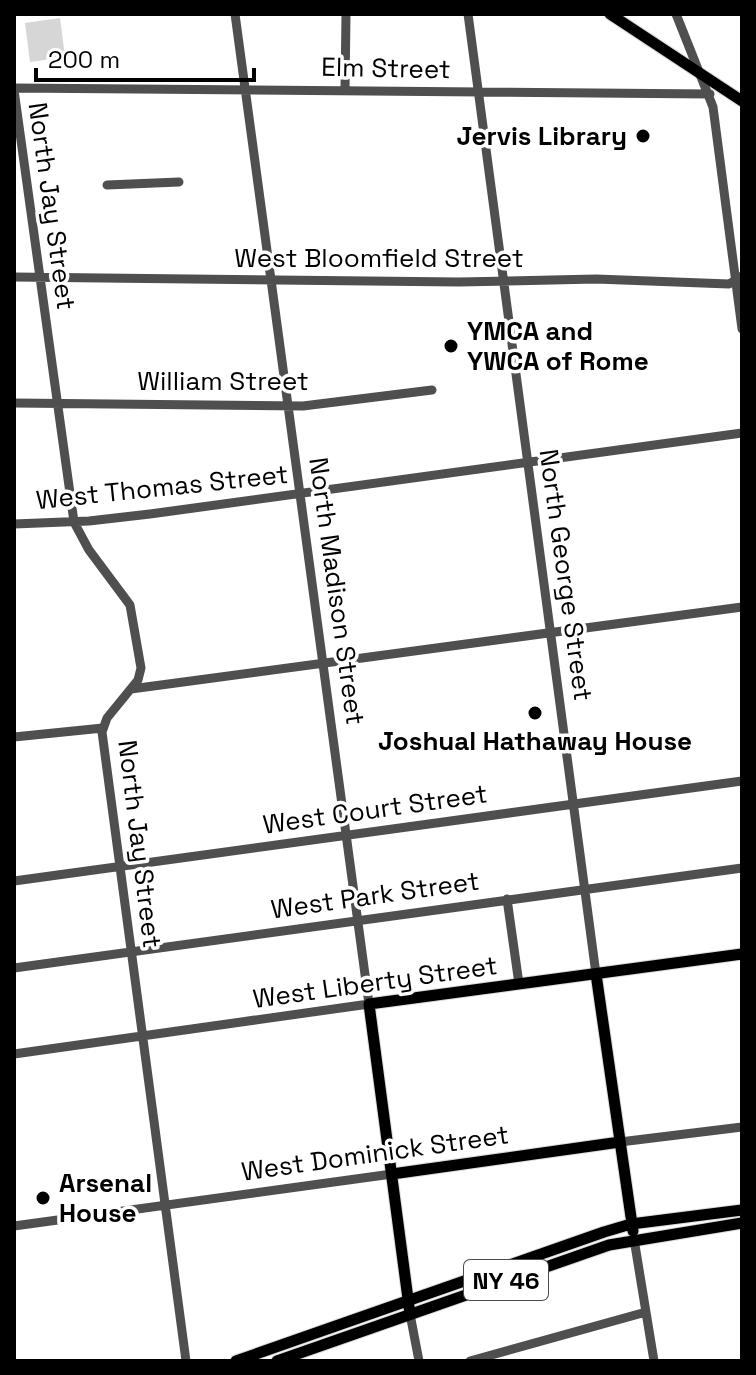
<svg xmlns="http://www.w3.org/2000/svg" width="756" height="1375" font-family="'Space Grotesk',sans-serif">
  <style>
    .grass { fill: #d6d6d6 }
    .lines { fill: none; stroke-linecap: round; stroke-linejoin: round }
    .major-casing { stroke: #dbdbdb; stroke-width: 13 }
    .minor { stroke: #4f4f4f; stroke-width: 9 }
    .major { stroke: #000; stroke-width: 11 }
    .poi-dot { fill: #000; stroke: #fff; stroke-width: 3 }
    .labels { text-anchor: middle; dominant-baseline: central; stroke-width: 7; stroke-linejoin: round; paint-order: stroke }
    .shield { fill: #fff; stroke: #4c4c4c; stroke-width: 2 }
    .shield-label { font-size: 24px; font-weight: bold; fill: #000 }
    .street-label { font-size: 26px; fill: #000; stroke: #fff }
    .poi-label { font-size: 26px; font-weight: bold; fill: #000; stroke: #fff; text-anchor: start }
  </style>
  <rect width="100%" height="100%" fill="#fff"/>
  <!-- grass -->
  <path class="grass" d="M60 18 65 57 30 62 25 23Z"/>
  <g class="lines">
    <!-- major casing -->
    <g class="major-casing">
      <path id="major" d="M610 14 742 101
        M596 974 633 1231
        M392 1174 620 1142
        M410 1314 369 1004 742 954
        M236 1361 604 1232 631 1224 742 1210
        M277 1361 609 1245 742 1223"/>
    </g>
    <!-- minor -->
    <path class="minor" d="M468 14 596 974
      M676 14 713 107 742 329
      M14 88 710 94
      M345 89 346 14
      M14 90 74 522 89 550 130 605 141 668 138 680 107 718 102 732 186 1361
      M107 185 179 182
      M14 277 459 282 596 279 729 284 742 276
      M14 403 303 406 432 390
      M14 524 89 521 150 514 742 433
      M131 689 742 607
      M14 737 103 728
      M14 881 742 781
      M507 899 519 984
      M14 968 742 868
      M14 1054 369 1004 235 14
      M620 1142 742 1127
      M14 1226 392 1174
      M634 1239 654 1361
      M410 1314 419 1361
      M470 1361 646 1312"/>
    <!-- major -->
    <use href="#major" class="major"/>
  </g>
  <!-- markers -->
  <g class="poi-dot">
    <circle cx="643" cy="136" r="8"/>
    <circle cx="451" cy="346" r="8"/>
    <circle cx="535" cy="713" r="8"/>
    <circle cx="43" cy="1198" r="8"/>
  </g>
  <g class="labels">
    <!-- shield labels -->
    <rect class="shield" x="464" y="1260" width="84" height="40" rx="6"/>
    <g class="shield-label">
      <text x="506" y="1280">NY 46</text>
    </g>
    <!-- street labels -->
    <g class="street-label">
      <text transform="translate(386 68) rotate(1)">Elm Street</text>
      <text transform="translate(52 206) rotate(82)">North Jay Street</text>
      <text x="379" y="258">West Bloomfield Street</text>
      <text x="223" y="381">William Street</text>
      <text transform="translate(162 487) rotate(-6)">West Thomas Street</text>
      <text transform="translate(566 575) rotate(82)">North George Street</text>
      <text transform="translate(337 591) rotate(82)">North Madison Street</text>
      <text transform="translate(375 809) rotate(-8)">West Court Street</text>
      <text transform="translate(140 844) rotate(83)">North Jay Street</text>
      <text transform="translate(375 895) rotate(-8)">West Park Street</text>
      <text transform="translate(375 982) rotate(-8)">West Liberty Street</text>
      <text transform="translate(375 1153) rotate(-8)">West Dominick Street</text>
    </g>
    <!-- poi labels -->
    <g class="poi-label">
      <text x="627" y="136" text-anchor="end">Jervis Library</text>
      <text x="467" y="331">YMCA and<tspan x="467" dy="30">YWCA of Rome</tspan></text>
      <text x="535" y="741" text-anchor="middle">Joshual Hathaway House</text>
      <text x="59" y="1183">Arsenal<tspan x="59" dy="30">House</tspan></text>
    </g>
  </g>
  <!-- border -->
  <rect width="756" height="1375" fill="none" stroke="#000000" stroke-width="32"/>
  <!-- scale -->
  <path d="M36 68v12h218v-12" fill="none" stroke="#000000" stroke-width="4"/>
  <text x="48" y="68" font-size="24" fill="#000000" stroke="#ffffff" stroke-width="6" paint-order="stroke">200 m</text>
</svg>
